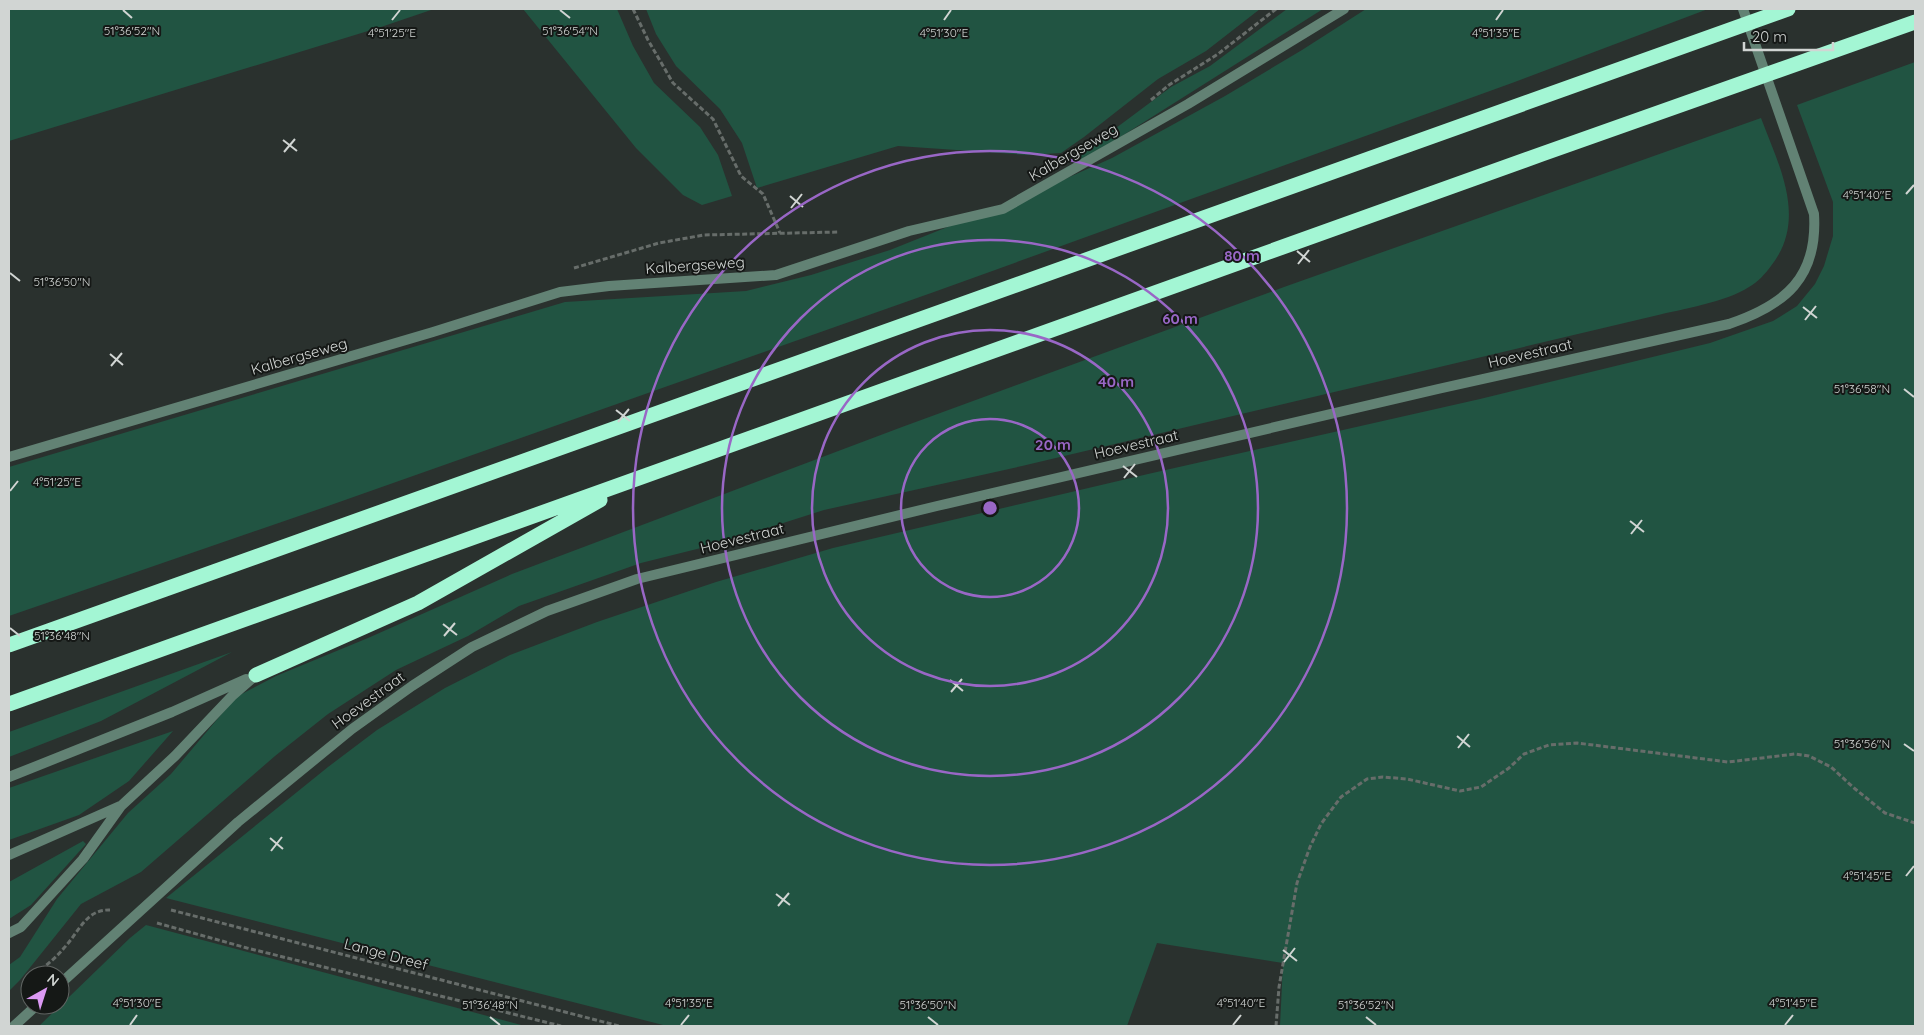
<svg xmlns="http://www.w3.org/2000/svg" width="1924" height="1035" font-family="Quicksand,sans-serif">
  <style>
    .green { fill: #215442 }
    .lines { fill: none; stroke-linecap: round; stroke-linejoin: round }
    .path { stroke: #676d6a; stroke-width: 3; stroke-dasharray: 5 2.5; stroke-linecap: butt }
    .service { stroke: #628274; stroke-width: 10 }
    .minor { stroke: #628274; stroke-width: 10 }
    .tertiary { stroke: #628274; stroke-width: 10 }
    .motorway { stroke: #a3f6d4; stroke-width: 15 }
    .ticks { fill: none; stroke: #d1d5d3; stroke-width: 2 }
    .ring { fill: none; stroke: #9967c6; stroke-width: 2.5 }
    .labels { text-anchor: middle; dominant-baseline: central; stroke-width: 4; stroke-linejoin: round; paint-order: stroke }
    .street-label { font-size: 15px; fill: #d1d5d3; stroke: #151816 }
    .ticks-label { font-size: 12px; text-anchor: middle; fill: #d1d5d3; stroke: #151816; stroke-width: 4; stroke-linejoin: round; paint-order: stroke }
    .centre { fill: #9967c6; stroke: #151816; stroke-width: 2.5 }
    .ring-label { font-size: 15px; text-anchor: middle; font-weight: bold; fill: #9967c6; stroke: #151816; stroke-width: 4; stroke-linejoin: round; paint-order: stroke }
  </style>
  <rect width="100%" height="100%" fill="#2a312e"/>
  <!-- green -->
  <path class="green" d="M9 9H434L381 27 9 141Z
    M523 9H617L633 46 654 83 700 127 718 155 732 196 702 205 683 195 636 148Z
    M646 9H1260L1206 51 1158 79 1084 137 1061 153 1028 155 898 146 757 188 742 143 720 109 676 66 656 34Z
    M1287 9H1323L1076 165 1073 160 1171 87 1210 66Z
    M1366 9H1708L1512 83 934 292 328 506 9 616V467L565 302 746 291 811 275 890 250 1047 187 1112 158 1225 96 1302 50Z
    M1915 62V1026H1280L1283 963 1157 943 1127 1026H667L166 898 328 767 377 730 445 688 510 655 597 622 716 582 833 548 1148 474 1480 399 1710 343 1773 321 1797 306 1815 284 1824 266 1833 236V202L1797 105Z
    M1761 118C1779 166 1808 219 1771 266 1765 274 1758 282 1749 287 1726 302 1682 309 1654 316L1022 466 824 510 717 544 641 563 519 606 468 636 396 670 328 714 275 756 141 872 81 904 20 980 9 991V965L20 957 57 899 128 813 171 774 236 697 276 676 368 638 512 574 902 427 1284 287Z
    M232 652 101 721 9 757V732Z
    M173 731 129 781 79 815 9 840V788Z
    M83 841 86 844 31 905 9 919V882Z
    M146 925 525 1026H39L130 938Z"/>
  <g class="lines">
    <!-- path -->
    <path class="path" d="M633 9 648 40 673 83 713 119 741 176 763 194 780 233
      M1151 100 1169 85 1218 54 1276 9
      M574 268 659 243 704 235 838 232
      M171 910 619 1026
      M157 923 247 948 561 1026
      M35 975C45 966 56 958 64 948 79 932 86 909 110 910
      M22 989 30 980
      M1276 1026 1279 987 1297 883 1310 847 1321 824 1341 797 1367 779 1383 777 1407 779 1460 791 1481 787 1509 768 1524 754 1549 745 1577 743 1728 762 1795 754 1809 756 1831 767 1854 788 1885 813 1915 823"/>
    <!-- service -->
    <path class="service" d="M9 777 172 712 246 679
      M9 855 120 806
      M9 933 21 927 83 859 121 806 175 756 232 696 256 675"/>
    <!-- minor -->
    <path class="minor" d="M9 457 433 332 560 292 609 286 776 275 909 231 1003 209 1188 104 1344 9"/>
    <!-- tertiary -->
    <path class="tertiary" d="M60 984 238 822 352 729 412 686 472 647 547 611 637 579 937 506 1438 389 1729 324C1785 305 1818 278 1814 214L1743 9
      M14 1026 37 1005"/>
    <!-- motorway -->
    <path class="motorway" d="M9 645 1788 9
      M256 675 418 603 600 500
      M9 704 1542 154 1915 22"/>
  </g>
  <!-- ticks -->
  <path class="ticks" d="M123 10 132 18M560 10 570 18M392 20 400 10M944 20 951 10M1496 20 1503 10M283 140 297 151M284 152 295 139M1906 194 1914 185M790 196 803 207M791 208 802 194M1297 251 1310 262M1298 264 1309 250M10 273 20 281M1803 307 1817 318M1805 320 1816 306M110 354 123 365M111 366 122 353M1904 389 1914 397M616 410 630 421M618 422 629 409M1123 466 1137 477M1124 478 1135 464M10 491 18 481M1630 521 1644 532M1631 534 1642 520M443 624 457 635M10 628 20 636M444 636 455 623M950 680 963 691M951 692 962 679M1457 736 1470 747M1904 744 1914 751M1458 748 1469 734M270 838 283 849M271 851 282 837M1906 876 1914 866M776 894 790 905M778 906 789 893M1283 950 1297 961M1284 962 1295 948M490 1017 500 1025M928 1017 938 1025M1366 1017 1376 1025M130 1025 137 1015M681 1025 689 1015M1233 1025 1241 1015M1785 1025 1793 1015"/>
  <!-- distance rings -->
  <g class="ring">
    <circle cx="990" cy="508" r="89"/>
    <circle cx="990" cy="508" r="178"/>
    <circle cx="990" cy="508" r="268"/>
    <circle cx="990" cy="508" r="357"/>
  </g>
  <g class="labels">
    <!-- street labels -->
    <g class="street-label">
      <text transform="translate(1073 152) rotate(-30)">Kalbergseweg</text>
      <text transform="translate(695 265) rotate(-4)">Kalbergseweg</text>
      <text transform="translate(1530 353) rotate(-13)">Hoevestraat</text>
      <text transform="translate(299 356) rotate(-16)">Kalbergseweg</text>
      <text transform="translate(1136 444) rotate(-13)">Hoevestraat</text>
      <text transform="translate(742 538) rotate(-14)">Hoevestraat</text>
      <text transform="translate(368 700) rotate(-36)">Hoevestraat</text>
      <text transform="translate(386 954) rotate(15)">Lange Dreef</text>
    </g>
  </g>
  <g class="ticks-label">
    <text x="132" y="35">51°36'52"N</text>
    <text x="570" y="35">51°36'54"N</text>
    <text x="392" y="37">4°51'25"E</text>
    <text x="944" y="37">4°51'30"E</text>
    <text x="1496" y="37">4°51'35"E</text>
    <text x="1867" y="199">4°51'40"E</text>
    <text x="62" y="286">51°36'50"N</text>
    <text x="1862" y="393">51°36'58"N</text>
    <text x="57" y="486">4°51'25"E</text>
    <text x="62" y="640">51°36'48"N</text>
    <text x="1862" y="748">51°36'56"N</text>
    <text x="1867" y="880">4°51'45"E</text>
    <text x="137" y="1007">4°51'30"E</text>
    <text x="689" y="1007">4°51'35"E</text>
    <text x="1241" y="1007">4°51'40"E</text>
    <text x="1793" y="1007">4°51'45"E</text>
    <text x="490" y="1009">51°36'48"N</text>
    <text x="928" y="1009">51°36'50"N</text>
    <text x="1366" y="1009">51°36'52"N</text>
  </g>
  <circle cx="990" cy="508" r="8" class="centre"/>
  <g class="ring-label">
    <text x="1242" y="261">80 m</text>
    <text x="1180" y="324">60 m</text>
    <text x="1116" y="387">40 m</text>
    <text x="1053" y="450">20 m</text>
  </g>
  <!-- border -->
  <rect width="1924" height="1035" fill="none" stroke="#d1d5d3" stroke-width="20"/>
  <!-- north arrow -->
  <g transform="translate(45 990) rotate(39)"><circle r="24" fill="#151816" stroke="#606462"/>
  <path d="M0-4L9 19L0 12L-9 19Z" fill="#dc99f4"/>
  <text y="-8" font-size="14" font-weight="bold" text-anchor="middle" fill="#d1d5d3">N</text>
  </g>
  <!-- scale -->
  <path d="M1744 42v8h89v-8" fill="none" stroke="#d1d5d3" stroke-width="2.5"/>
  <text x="1752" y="42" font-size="15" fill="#d1d5d3" stroke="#151816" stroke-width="4" paint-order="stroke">20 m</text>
</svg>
